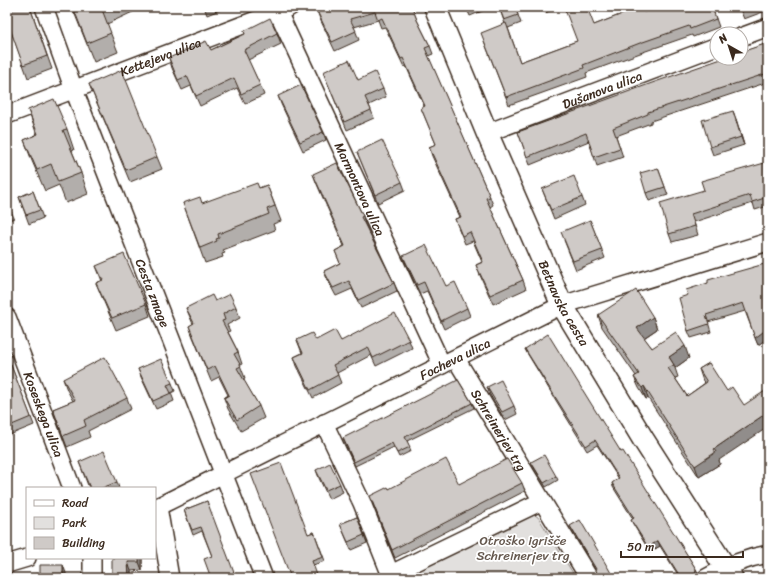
<svg xmlns="http://www.w3.org/2000/svg" width="775" height="585" font-family="Sriracha,sans-serif">
  <style>
    .green { fill: #e2e0de; stroke: #8e857e }
    .lines { fill: none; stroke-linecap: round; stroke-linejoin: round }
    .minor-casing { stroke: #3b2a1e; stroke-width: 20 }
    .tertiary-casing { stroke: #3b2a1e; stroke-width: 24 }
    .minor { stroke: #fff; stroke-width: 17 }
    .tertiary { stroke: #fff; stroke-width: 21 }
    .wall { fill: #b2aeab; stroke: #3b2a1e }
    .shaded-wall { fill: #918d8b; stroke: #3b2a1e }
    .building { fill: #cfcac7; stroke: #3b2a1e }
    .labels { text-anchor: middle; dominant-baseline: central; stroke-width: 3.5; stroke-linejoin: round; paint-order: stroke }
    .street-label { font-size: 13px; fill: #3b2a1e; stroke: #fff }
    .park-label { font-size: 13px; fill: #65584e; stroke: #fff }
  </style>
  <rect width="100%" height="100%" fill="#fff"/>
  <filter id="ink" filterUnits="userSpaceOnUse"><feTurbulence type="fractalNoise" baseFrequency=".025" numOctaves="2"/><feDisplacementMap in="SourceGraphic" scale="8" xChannelSelector="R" yChannelSelector="G"/><feConvolveMatrix kernelMatrix="1 2 1 2 8 2 1 2 1" color-interpolation-filters="sRGB"/></filter>
  <g filter="url(#ink)">
    <!-- green -->
    <path class="green" d="M533 514 538 517 576 578H405L522 515Z"/>
    <g class="lines">
      <!-- minor casing -->
      <g class="minor-casing">
        <g id="minor">
          <path id="s1" d="M44 7 74 90 264 578"/>
          <path id="s2" d="M278 12 442 365"/>
          <path d="M741 37 768 27"/>
          <path id="s3" d="M7 115 290 7"/>
          <path id="s4" d="M487 133 717 46"/>
          <path id="s5" d="M7 317 72 488"/>
          <path id="s6" d="M456 359 589 578"/>
          <path d="M324 423 362 503 392 578"/>
          <path d="M158 507 170 578"/>
          <path id="s7" d="M155 508 562 305 768 242"/>
          <path d="M92 558V578"/>
          <path d="M7 564 27 558"/>
          <path d="M391 574 542 501"/>
          <path d="M706 578C726 566 745 558 768 554"/>
        </g>
      </g>
      <!-- tertiary casing -->
      <g class="tertiary-casing">
        <g id="tertiary">
          <path id="s8" d="M435 7 487 133 562 305 643 439 732 578"/>
        </g>
      </g>
      <!-- minor -->
      <use href="#minor" class="minor"/>
      <!-- tertiary -->
      <use href="#tertiary" class="tertiary"/>
    </g>
    <!-- wall -->
    <path class="wall" d="M30 7 52 69 28 78 7 20Z
      M72 7H138L139 9 107 24 118 52 94 62Z
      M204 7H227L207 15Z
      M412 7 417 20 430 46 433 54 428 56 490 197 493 205 490 207 523 280 526 289 493 304 479 273 476 265 482 262 473 241 465 244 455 219 460 217 432 156 429 147 436 144 421 108 424 106 406 66 404 67 385 27 381 28 378 20 354 27 359 40 335 51 320 19 317 11Z
      M466 7H492L470 16Z
      M499 7H515L521 23 508 28 520 62 577 41 594 25 630 11 628 7H642L644 12 712 7 719 27 693 37 692 35 643 52 586 73 587 77 509 105 484 41 505 24Z
      M543 7H559L545 13Z
      M739 7H768V10L744 19Z
      M244 31 277 33 281 44 248 60 260 85 264 95 245 104 237 88 200 106 191 86 182 90 172 68 169 58 211 50 245 34Z
      M768 43V82L651 121V123L616 136 623 157 597 166 589 141 530 165 518 132Z
      M323 72 358 80 383 89 386 97 369 105 374 118 347 130Z
      M89 84 157 157 162 169 130 182 94 96Z
      M278 96 323 132 326 140 303 151 281 104Z
      M28 110 67 129 74 150 72 151 81 173 88 194 66 203 59 185 45 191 32 161 24 140 37 135Z
      M736 119 744 145 713 155 710 147Z
      M357 152 402 182 405 190 378 203Z
      M768 162V206L755 210 753 203 694 222 698 235 672 242 669 234 704 190Z
      M658 168 668 195 649 201 646 193Z
      M313 174 363 216 365 224 394 283 397 291 361 308 352 289 336 296 327 279 324 271 340 263 335 251 344 246 316 182Z
      M267 185 281 221 273 224 275 230 223 250 225 253 222 254 223 257 205 263 183 203H203L259 188Z
      M542 189 582 197 585 205 554 219Z
      M33 191 43 218 29 224 19 197Z
      M7 200 14 218 7 221Z
      M590 220 605 258 576 270 564 240Z
      M403 256 446 286 467 308 470 316 444 329 427 291 420 294 406 264Z
      M768 263V338L758 345 745 311 708 322 711 332 691 338 688 331V295L708 283Z
      M96 266 146 304 150 316 116 330 101 295 96 283 102 281Z
      M215 301 236 307 240 318 227 325 230 331 228 332 238 352 242 364 240 365 245 378 243 379 259 406 264 418 241 431 228 409 224 398 228 395 219 377 211 381 193 337 189 326 193 324 186 308Z
      M598 315 653 317 657 329 644 338 652 348 689 358 675 368 678 377 675 378 687 396 705 383 703 381 699 369 709 363 719 460 720 464 699 477 648 398 646 399 639 388 634 377 636 376 602 327Z
      M297 340 341 341 409 340 412 348 376 366 371 355 337 373 341 383 313 398 297 366 294 357 302 353Z
      M525 349 621 452 696 569 698 573 696 578H680L660 546 650 552 633 524 631 520 633 519 613 487 612 483 619 479 597 445 587 451 527 353Z
      M7 355 34 425 7 436Z
      M138 369 172 383 175 391 171 393 174 401 156 409 141 377Z
      M63 379 127 398 131 409 88 431 90 437 67 447 53 409 73 401 67 390Z
      M487 387 514 406 517 414 505 420 490 395Z
      M472 403 474 408 407 441 411 451 399 457 394 447 355 466 343 438Z
      M79 462 117 482 119 488H89Z
      M531 462 556 476 558 480 546 487 533 466Z
      M316 470 340 484 343 492 329 499 319 478Z
      M522 483 525 491 395 558 373 504 389 489 459 484Z
      M207 501 212 556 202 531 193 535 184 510Z
      M357 517 367 543 351 550 340 524Z
      M570 526 614 578 596 571 572 530Z
      M314 532 325 561 313 565 291 578 308 534Z
      M112 558H142V570L131 571Z"/>
    <!-- shaded-wall -->
    <path class="shaded-wall" d="M733 111 736 119 744 145 741 137Z
      M653 317 657 329 642 339 637 328Z
      M766 323 768 329V338L758 345 755 338Z
      M685 346 689 358 675 368 674 365 669 357Z
      M644 386 648 398 646 399 642 388Z
      M768 412V427L719 460 720 464 699 477 695 466 714 449Z
      M658 541 660 546 650 552 648 547Z
      M139 558H142V570L139 562Z
      M128 562 131 571 132 578H129Z
      M63 565 66 573V578H63Z
      M696 569 698 573 696 578 695 574Z"/>
    <!-- building -->
    <path class="building" d="M7 7H30L47 56 23 65 7 20Z
      M73 7H101L111 33 87 43Z
      M325 7H412L417 20 430 46 425 48 490 197 486 198 523 280 490 295 476 265 483 262 470 232 462 236 455 219 461 217 429 147 436 144 421 108 425 106 403 58 401 59 382 18 378 20 375 12 350 19 356 31 332 42 317 11Z
      M499 7H515L518 15 504 20Z
      M564 7H587L594 25 630 11 628 7H642L644 12 658 7H712L716 19 690 29 689 26 640 43 583 65 584 68 506 97 481 33 506 23 520 62 577 41Z
      M739 7H752L741 11Z
      M270 18 277 33 244 50 260 85 241 94 234 78 196 96 187 76 178 80 169 58 206 41 211 50 245 34 244 31Z
      M768 43V73L648 112V114L613 128 620 148 594 157 586 133 527 157 518 132 652 83 724 58H741V52Z
      M349 60 358 80 375 72 383 89 365 97 371 110 344 122 323 72Z
      M122 70 157 157 126 170 89 84Z
      M301 85 323 132 300 142 278 96Z
      M54 99 67 129 63 130 81 173 58 182 51 164 37 170 24 140 38 134 28 110Z
      M733 111 741 137 710 147 702 120Z
      M382 140 402 182 375 195 357 152Z
      M768 162V197L752 202 750 195 691 214 695 226 669 234 660 203 704 190 701 181Z
      M337 163 363 216 361 217 394 283 358 300 349 281 333 288 324 271 340 263 335 251 345 246 313 174Z
      M658 168 665 187 646 193 640 173Z
      M574 176 582 197 551 210 542 189Z
      M257 183 259 188 267 185 275 206 267 209 269 214 218 234 219 238 216 239 217 241 200 248 183 203 200 197 202 203Z
      M33 191 40 210 26 215 19 197Z
      M7 200 11 210 7 211Z
      M590 220 602 250 573 261 561 232Z
      M426 245 446 286 455 282 467 308 441 321 424 282 417 285 403 256Z
      M124 254 146 304 112 318 96 283 103 280 96 266Z
      M768 263V322L766 323 767 329 755 338 743 303 706 315 709 324 688 331 679 298 688 295 686 290 708 283V280Z
      M636 290 653 317 637 328 652 348 676 332 685 346 669 357 674 365 668 368 687 396 707 382 699 369 709 363 727 391 732 387 744 405 768 389V412L714 449 716 452 695 466 644 386 642 388 634 377 639 374 598 315Z
      M230 294 236 307 223 314 225 320 222 321 238 352 234 354 241 366 237 368 259 406 237 420 224 398 229 395 215 366 207 370 189 326 194 323 186 308 212 295 215 301Z
      M395 313 409 340 373 358 368 347 333 365 338 375 310 390 294 357 303 353 297 340 312 333 316 340 335 330 341 341Z
      M548 334 621 452 623 451 696 569 695 574 696 578H681L658 541 648 547 631 520 634 518 612 483 619 478 595 440 586 446 525 349Z
      M7 355 31 417 7 427Z
      M105 357 127 398 84 420 86 426 63 436 53 409 75 400 63 379Z
      M161 359 172 383 167 385 171 393 153 401 138 369Z
      M458 380 472 403 405 437 410 447 397 453 392 443 354 462 343 438Z
      M501 380 514 406 502 412 487 387Z
      M104 451 117 482 102 488H90L79 462Z
      M544 455 556 476 544 483 531 462Z
      M446 459 459 484 507 459 522 483 392 550 370 496 388 487 389 489Z
      M281 463 308 534 314 532 323 557 312 561 318 578H291L251 474Z
      M330 463 340 484 326 490 316 470Z
      M207 501 236 578H211L204 559 212 556 201 527 192 530 184 510Z
      M357 517 364 535 348 542 340 524Z
      M580 520 614 578H597V577L596 569 570 526Z
      M112 558H139V562H128L129 578H112Z
      M40 565H63V578H36L35 574H40Z"/>
  </g>
  <g class="labels">
    <!-- street labels -->
    <g class="street-label">
      <text stroke="none"><textPath href="#s3" startOffset="164">Kettejeva ulica</textPath></text>
      <text stroke="none"><textPath href="#s4" startOffset="123">Dušanova ulica</textPath></text>
      <text stroke="none"><textPath href="#s2" startOffset="195">Marmontova ulica</textPath></text>
      <text stroke="none"><textPath href="#s1" startOffset="306">Cesta zmage</textPath></text>
      <text stroke="none"><textPath href="#s8" startOffset="323">Betnavska cesta</textPath></text>
      <text stroke="none"><textPath href="#s7" startOffset="335">Focheva ulica</textPath></text>
      <text stroke="none"><textPath href="#s5" startOffset="104">Koseskega ulica</textPath></text>
      <text stroke="none"><textPath href="#s6" startOffset="83">Schreinerjev trg</textPath></text>
    </g>
    <!-- park labels -->
    <g class="park-label">
      <text x="523" y="540">Otroško igrišče<tspan x="523" dy="15">Schreinerjev trg</tspan></text>
    </g>
  </g>
  <!-- margin -->
  <rect width="775" height="585" fill="none" stroke="#fff" stroke-width="24"/>
  <rect x="12" y="12" width="751" height="561" fill="none" stroke="#3b2a1e" stroke-width="1.5" filter="url(#ink)"/>
  <!-- legend -->
  <rect x="26" y="487" width="130" height="72" fill="#ffffff" stroke="#b1aaa5"/>
  <rect x="34" y="500" width="20" height="6" fill="#ffffff" stroke="#b1aaa5"/>
  <text x="62" y="507" font-size="12" fill="#3b2a1e">Road</text>
  <rect x="34" y="517" width="20" height="12" fill="#e2e0de" stroke="#b1aaa5"/>
  <text x="62" y="527" font-size="12" fill="#3b2a1e">Park</text>
  <rect x="34" y="537" width="20" height="12" fill="#cfcac7" stroke="#b1aaa5"/>
  <text x="62" y="547" font-size="12" fill="#3b2a1e">Building</text>
  <!-- north arrow -->
  <g transform="translate(729 46) rotate(321)"><circle r="19" fill="#ffffff" stroke="#b1aaa5"/>
  <path d="M0-3L7 15L0 10L-7 15Z" fill="#3b2a1e"/>
  <text y="-6" font-size="11" font-weight="bold" text-anchor="middle" fill="#3b2a1e">N</text>
  </g>
  <!-- scale -->
  <path d="M621 551v6h122v-6" fill="none" stroke="#3b2a1e" stroke-width="2"/>
  <text x="627" y="551" font-size="12" fill="#3b2a1e" stroke="#ffffff" stroke-width="3" paint-order="stroke">50 m</text>
</svg>
